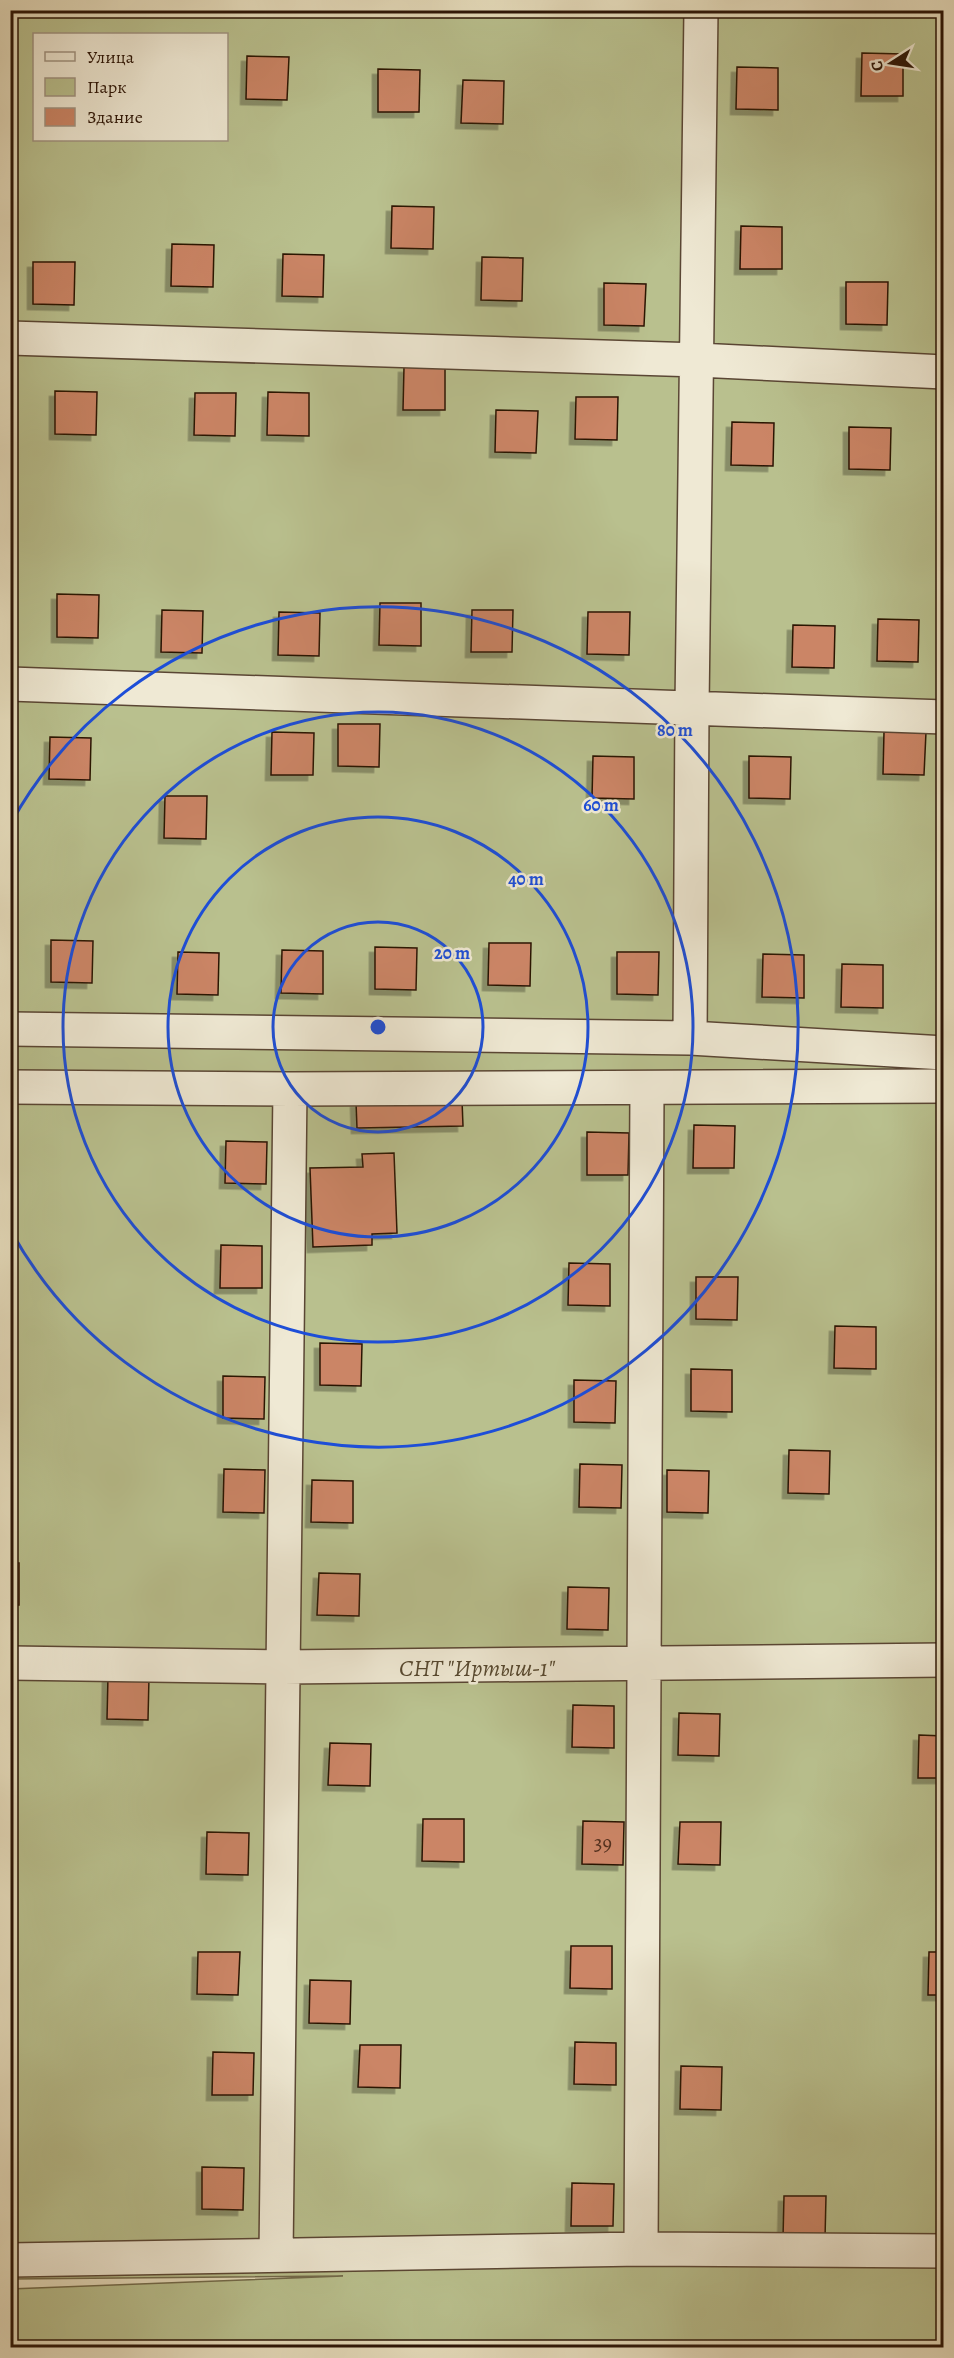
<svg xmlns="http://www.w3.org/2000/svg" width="954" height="2358" font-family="Alegreya,serif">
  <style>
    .green { fill: #b9c08e; stroke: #726a4a; stroke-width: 1.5; fill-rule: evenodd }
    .building { fill: #cb8566; stroke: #2b1406; stroke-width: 1.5; filter: url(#shadow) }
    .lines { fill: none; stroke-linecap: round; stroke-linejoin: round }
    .minor-casing { stroke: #5a4634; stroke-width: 36 }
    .minor { stroke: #efe9d4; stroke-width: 33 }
    .ring { fill: none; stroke: #1d4ed8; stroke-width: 3 }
    .labels { text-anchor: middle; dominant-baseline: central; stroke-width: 5; stroke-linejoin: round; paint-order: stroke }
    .number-label { font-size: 21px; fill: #53301e }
    .park-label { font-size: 24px; font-style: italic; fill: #56482f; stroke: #efe9d4 }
    .centre { fill: #1d4ed8; stroke: #efe9d4; stroke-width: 3 }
    .ring-label { font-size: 18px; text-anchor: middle; font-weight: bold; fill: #1d4ed8; stroke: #efe9d4; stroke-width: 5; stroke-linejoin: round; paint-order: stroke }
  </style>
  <defs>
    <filter id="shadow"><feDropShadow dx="-5.5" dy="5.5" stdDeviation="0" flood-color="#0004"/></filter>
  </defs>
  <rect width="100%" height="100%" fill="#e6ddbd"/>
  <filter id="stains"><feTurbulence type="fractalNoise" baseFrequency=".00333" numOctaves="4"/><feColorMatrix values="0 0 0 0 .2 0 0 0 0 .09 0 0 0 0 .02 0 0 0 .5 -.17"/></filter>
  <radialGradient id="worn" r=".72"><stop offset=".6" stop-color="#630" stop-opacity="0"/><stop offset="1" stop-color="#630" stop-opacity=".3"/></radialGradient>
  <!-- green -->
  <path class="green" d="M11 11H943V2347H11L10 2289 343 2276 11 2279ZM34 34H226V140H34Z"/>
  <!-- building -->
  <path class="building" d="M862 53 903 54V96H861Z
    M247 56 289 57 287 100 246 99Z
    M737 67 778 68V110L736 109Z
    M378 69 420 70 419 112H378Z
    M463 80 504 81 503 124 461 123Z
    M392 206 434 207 433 249 391 248Z
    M741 226 782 227V269H740Z
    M172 244 214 245 213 287 171 286Z
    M283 254 324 255 323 297 282 296Z
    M482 257 523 258 522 301 481 300Z
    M33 262H75L74 305 33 304Z
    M846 282H888L887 325 846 324Z
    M604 283 646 284 644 326 604 325Z
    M404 367 445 368V410H403Z
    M55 391 97 392 96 435 55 434Z
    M268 392 309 393V436L267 435Z
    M195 393H236L235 436 194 435Z
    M576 397H618L617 440 575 439Z
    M496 410 538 411 536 453 495 452Z
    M732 422 774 423 773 466 731 465Z
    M849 427 891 428 890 470 849 469Z
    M57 594 99 595 98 638 57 637Z
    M380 603H421V646L379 645Z
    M162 610 203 611 202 653 161 652Z
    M472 610H513L512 652H471Z
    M279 612 320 613 319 656 278 655Z
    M588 612H630L629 655 587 654Z
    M878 619 919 620 918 662 877 661Z
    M793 625 835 626 834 668 792 667Z
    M338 724H380L379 767 338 766Z
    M272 732 314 733 313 775H271Z
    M884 732H926L924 775 883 774Z
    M50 737 91 738 90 780 49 779Z
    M593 756 634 757V799L592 798Z
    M749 756 791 757 790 799 749 798Z
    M165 796H207L206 839 164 838Z
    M51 940 93 941 92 983 51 982Z
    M489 943H531L530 986 488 985Z
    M375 947 417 948 416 990 375 989Z
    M282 950 323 951V994L281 993Z
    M178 952 219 953 218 995 177 994Z
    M617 952H659L658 995 617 994Z
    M763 954 804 955V998L762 997Z
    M842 964 883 965V1008L841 1007Z
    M462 1100 463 1126 357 1128 356 1102Z
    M694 1125 735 1126 734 1168H693Z
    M587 1132 629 1133 628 1175H587Z
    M226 1141 267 1142 266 1184 225 1183Z
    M394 1153 397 1233 372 1234V1245L313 1247 310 1168 363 1167 362 1154Z
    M221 1245 262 1246V1288H220Z
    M569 1263 610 1264V1306L568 1305Z
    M10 1264H16L15 1306H10Z
    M696 1277H738L737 1320 696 1319Z
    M835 1326 876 1327V1369L834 1368Z
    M320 1343 362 1344 361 1386 320 1385Z
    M691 1369 732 1370V1412L691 1411Z
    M223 1376 265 1377 264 1419 223 1418Z
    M574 1380 616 1381 615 1423 574 1422Z
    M789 1450 830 1451 829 1494 788 1493Z
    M580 1464 622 1465 621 1508 579 1507Z
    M224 1469 265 1470 264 1513 223 1512Z
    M667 1470 709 1471 708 1513 667 1512Z
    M312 1480 353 1481V1523L311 1522Z
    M10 1563H19V1605H10Z
    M319 1573 360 1574 359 1616 317 1615Z
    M568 1587 609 1588 608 1630 567 1629Z
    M108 1676 149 1677 148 1720 107 1719Z
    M573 1705 614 1706V1748L572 1747Z
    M679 1713 720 1714 719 1756 678 1755Z
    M919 1735 944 1736V1778H918Z
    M330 1743 371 1744 370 1786 328 1785Z
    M423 1819H464V1862L422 1861Z
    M583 1821 624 1822 623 1865 582 1864Z
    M680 1822H721L720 1865 678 1864Z
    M207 1832 249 1833 248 1875 206 1874Z
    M571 1946H612V1989L570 1988Z
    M198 1952H240L238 1995 197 1994Z
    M929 1952H944V1995H928Z
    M310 1980 351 1981 350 2024 309 2023Z
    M575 2042 616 2043V2085L574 2084Z
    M360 2045H401L400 2088 358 2087Z
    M213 2052 254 2053 253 2095H212Z
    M681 2066 722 2067 721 2110 680 2109Z
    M202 2167 244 2168 243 2210 202 2209Z
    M572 2183 614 2184 613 2226H571Z
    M784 2196H826L825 2239 783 2238Z"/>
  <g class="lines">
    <!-- minor casing -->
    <g class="minor-casing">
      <path id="minor" d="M10 338 698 360 944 372
        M10 684 944 717
        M10 1029 690 1038 944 1053
        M690 1038 692 707 701 10
        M10 1087 290 1089 944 1086
        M10 1663 284 1667 944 1660
        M641 2249 647 1088
        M276 2255 290 1089
        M10 2260 641 2249 944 2251"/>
    </g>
    <!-- minor -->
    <use href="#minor" class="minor"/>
  </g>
  <!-- distance rings -->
  <g class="ring">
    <circle cx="378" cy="1027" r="105"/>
    <circle cx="378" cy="1027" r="210"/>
    <circle cx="378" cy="1027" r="315"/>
    <path d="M11 823A420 420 0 1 1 11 1231"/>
  </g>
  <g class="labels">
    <!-- number labels -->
    <g class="number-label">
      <text x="603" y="1843">39</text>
    </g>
    <!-- park labels -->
    <g class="park-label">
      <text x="477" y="1668">СНТ "Иртыш-1"</text>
    </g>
  </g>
  <circle cx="378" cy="1027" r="9" class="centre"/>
  <g class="ring-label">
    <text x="675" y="736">80 m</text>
    <text x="601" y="811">60 m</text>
    <text x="526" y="885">40 m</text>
    <text x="452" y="959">20 m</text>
  </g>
  <!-- margin -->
  <rect width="954" height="2358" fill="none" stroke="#e6ddbd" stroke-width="36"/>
  <rect x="12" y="12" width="930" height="2334" fill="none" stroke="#2b1406" stroke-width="3"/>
  <rect x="18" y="18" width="918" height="2322" fill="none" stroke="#2b1406" stroke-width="1.5"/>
  <!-- legend -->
  <rect x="33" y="33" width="195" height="108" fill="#efe9d4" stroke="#a19482" stroke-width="1.5"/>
  <rect x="45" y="52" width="30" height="9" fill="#efe9d4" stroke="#a19482" stroke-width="1.5"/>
  <text x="87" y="63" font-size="18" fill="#2b1406">Улица</text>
  <rect x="45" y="78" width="30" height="18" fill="#b9c08e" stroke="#a19482" stroke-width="1.5"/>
  <text x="87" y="93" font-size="18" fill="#2b1406">Парк</text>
  <rect x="45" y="108" width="30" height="18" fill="#cb8566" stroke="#a19482" stroke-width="1.5"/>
  <text x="87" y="123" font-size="18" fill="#2b1406">Здание</text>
  <!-- north arrow -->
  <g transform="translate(891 63) rotate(258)" stroke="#efe9d4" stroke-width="4.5" paint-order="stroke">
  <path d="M0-4.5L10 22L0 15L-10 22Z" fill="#2b1406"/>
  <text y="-9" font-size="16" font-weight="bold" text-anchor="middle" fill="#2b1406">С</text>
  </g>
  <rect width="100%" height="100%" filter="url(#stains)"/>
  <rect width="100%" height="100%" fill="url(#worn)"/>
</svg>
